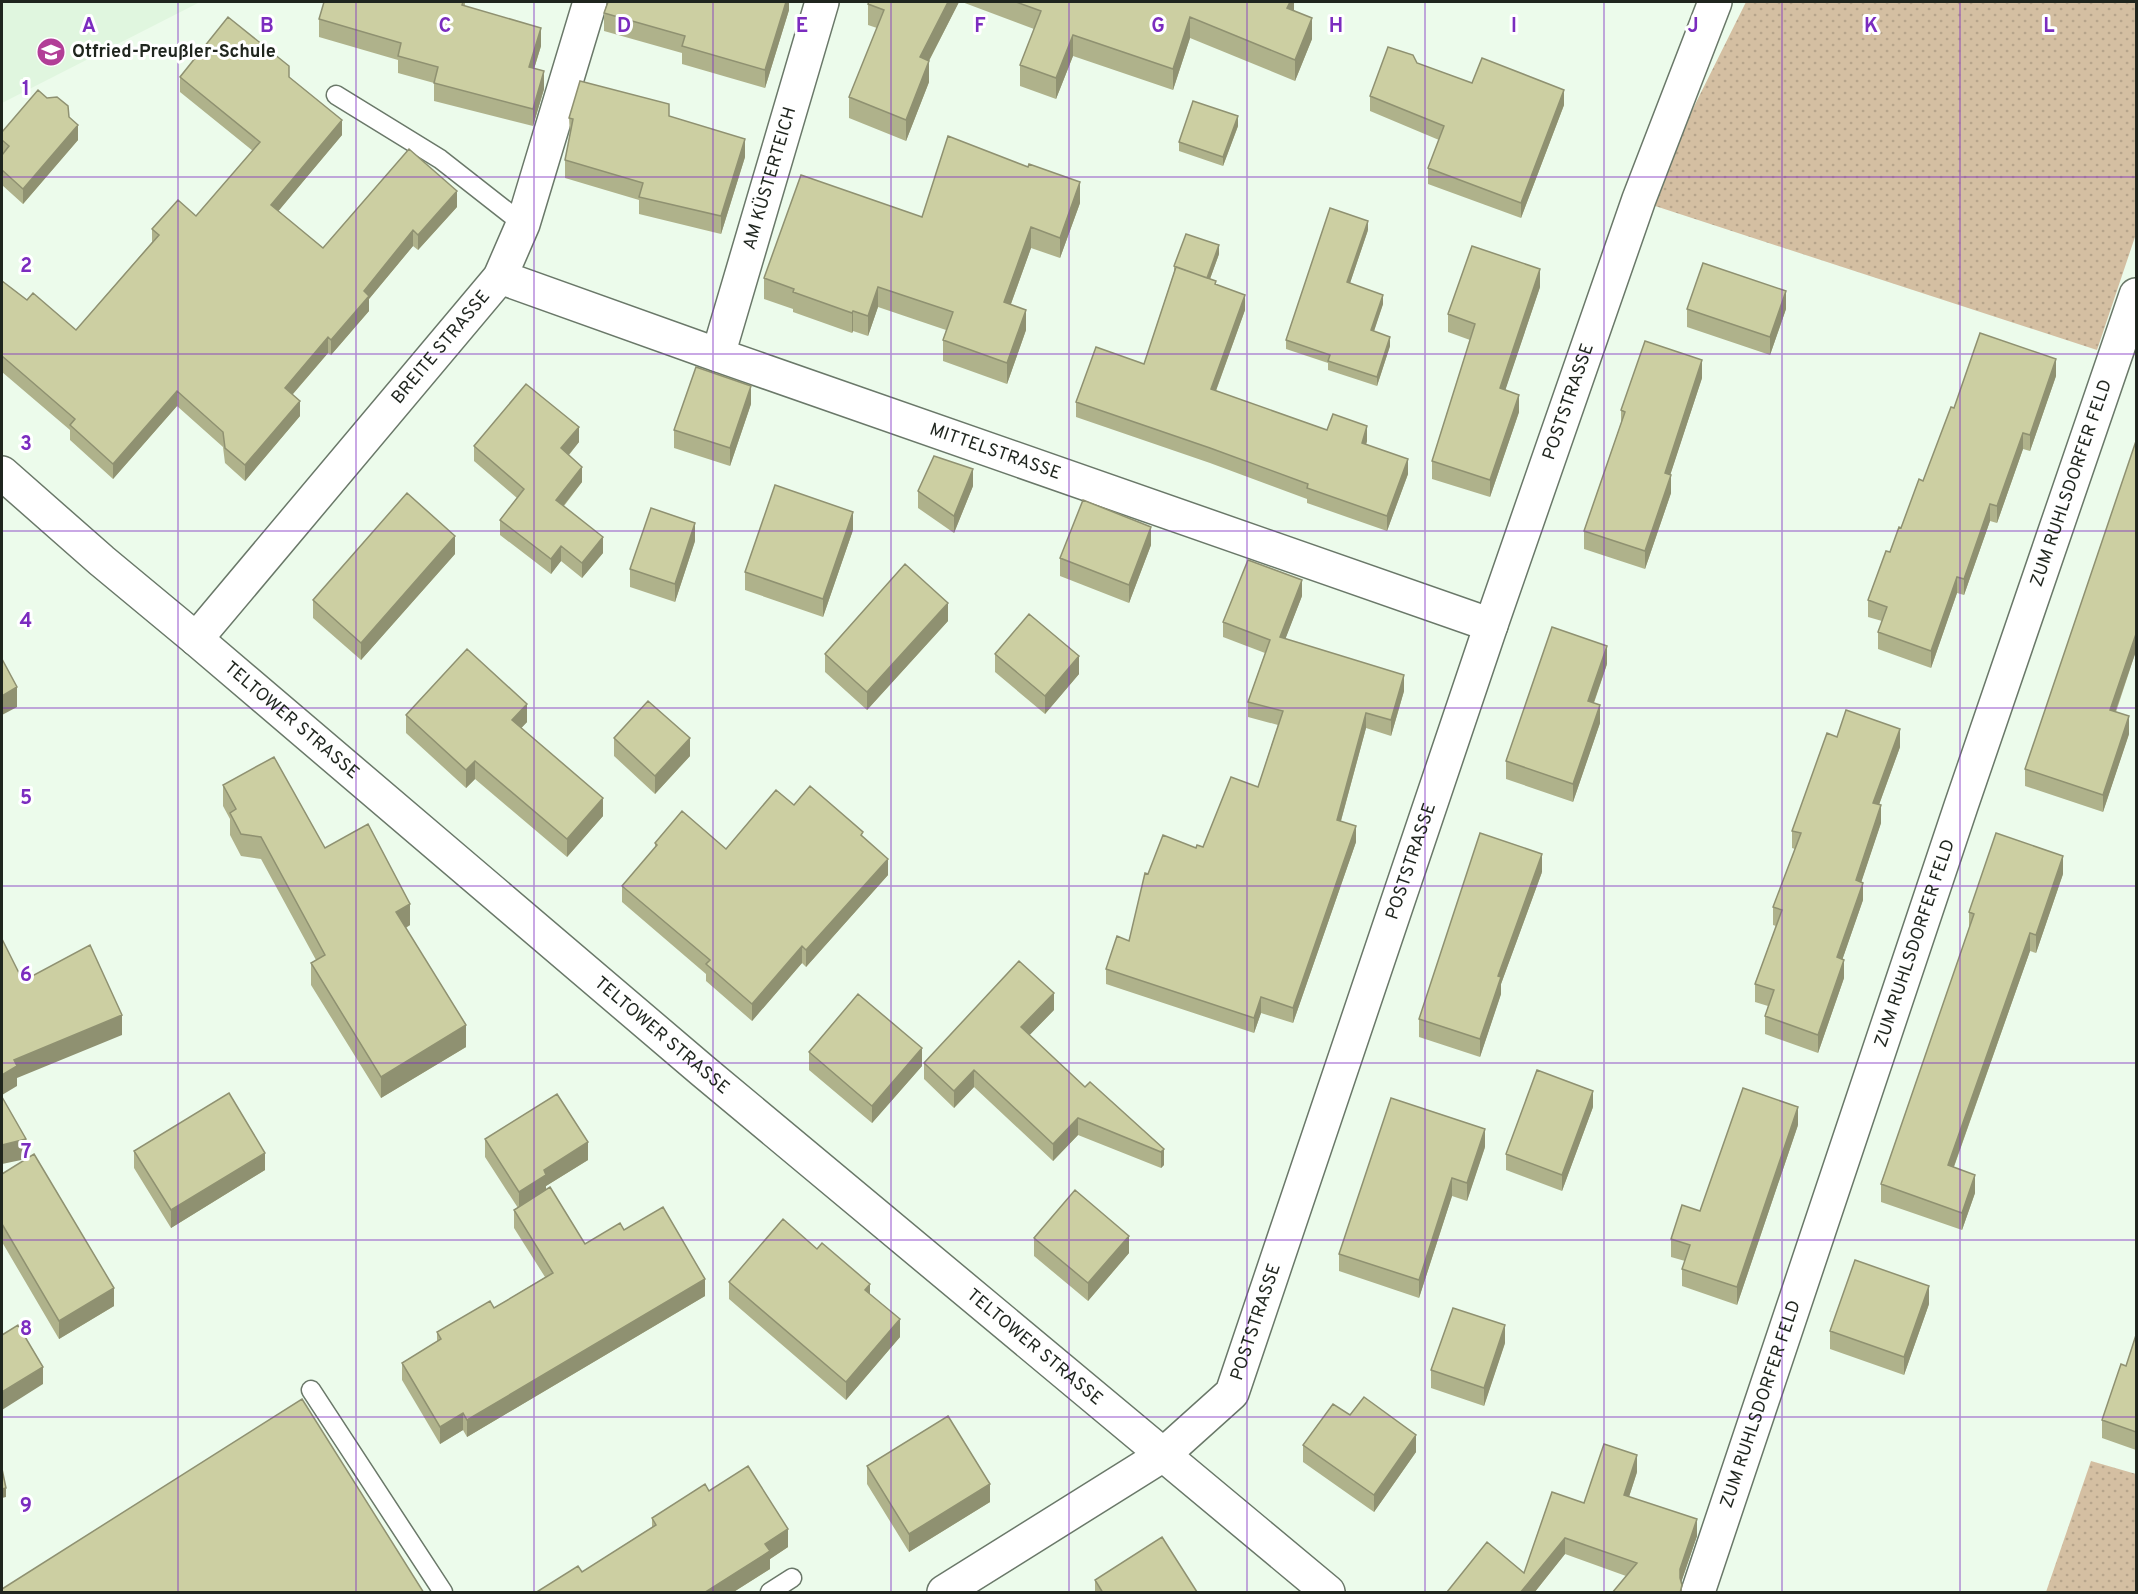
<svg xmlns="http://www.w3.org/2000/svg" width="2138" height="1594" font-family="Overpass,sans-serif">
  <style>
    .built { fill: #e0f6df }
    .grass { fill: url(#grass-dots) }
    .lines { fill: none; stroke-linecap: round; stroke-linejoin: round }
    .lane-casing { stroke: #6a7869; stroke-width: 21 }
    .street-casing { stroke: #6a7869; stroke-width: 36 }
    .lane { stroke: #fff; stroke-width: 18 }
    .street { stroke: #fff; stroke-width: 33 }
    .wall { fill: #afb28b }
    .shaded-wall { fill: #8f9171 }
    .building { fill: #cccfa2; stroke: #8f9171; stroke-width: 1.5 }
    .grid { fill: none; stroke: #7b2cbf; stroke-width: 1.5; stroke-opacity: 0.55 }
    .labels { text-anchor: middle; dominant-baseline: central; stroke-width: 6; stroke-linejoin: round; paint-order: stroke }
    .poi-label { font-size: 18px; font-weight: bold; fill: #1f251e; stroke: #fff; text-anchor: start }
    .street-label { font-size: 18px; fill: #1f251e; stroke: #fff }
    .grid-label { font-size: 20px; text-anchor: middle; font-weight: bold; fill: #7b2cbf; stroke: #fff; stroke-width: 6; stroke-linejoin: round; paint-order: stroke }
  </style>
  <defs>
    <pattern id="grass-dots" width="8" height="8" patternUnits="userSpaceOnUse" patternTransform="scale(1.5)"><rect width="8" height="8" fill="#d4bfa2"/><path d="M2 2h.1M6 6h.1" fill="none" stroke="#b6a48b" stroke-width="1.8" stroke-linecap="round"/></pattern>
  </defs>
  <rect width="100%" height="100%" fill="#ecfbeb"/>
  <!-- built -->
  <path class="built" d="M2 2H200L2 103Z"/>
  <!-- grass -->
  <path class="grass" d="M1746 2H2136V234L2097 350 1646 203Z
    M2091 1461 2136 1474V1592H2046Z"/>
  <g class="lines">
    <!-- lane casing -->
    <g class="lane-casing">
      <path id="lane" d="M336 95 440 159 523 224
        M311 1390 443 1592
        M770 1592 792 1578"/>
    </g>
    <!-- street casing -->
    <g class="street-casing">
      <g id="street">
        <path id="s1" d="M500 277 718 355 1491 625"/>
        <path id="s2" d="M718 355 822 2"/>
        <path id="s3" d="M2 473 102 561 196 639 703 1071 1328 1592"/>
        <path id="s4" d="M196 639 500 277 523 224 590 2"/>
        <path id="s5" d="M944 1592 1163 1455 1232 1393 1491 625 1639 199 1715 2"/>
        <path id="s6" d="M1698 1592 1961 806 2136 295"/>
      </g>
    </g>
    <!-- lane -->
    <use href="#lane" class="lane"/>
    <!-- street -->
    <use href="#street" class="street"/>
  </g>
  <!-- wall -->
  <path class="wall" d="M465 2V6L541 46 534 69 544 89 533 126 434 101V83L398 73V60L319 37V19Z
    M789 2V10L765 88 682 64V53L604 31V13Z
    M869 2H959L929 61V82L906 141 849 118V97L877 28 868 25V4Z
    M962 2H1294V10L1312 39 1295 81 1190 38 1173 90 1073 56 1056 99 1020 86V65L1034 29Z
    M1417 63 1472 83 1564 105 1521 218 1428 184V168L1439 140 1370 111V96Z
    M180 77H289L342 135 278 211 323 248 457 207 418 250 413 246 369 299V311L331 355 328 353 293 394 300 416 245 481 225 463 223 447 177 406 113 479 70 440V430L2 372V281L27 300 76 330 152 242V229L196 216 253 151 180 92Z
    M669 116 745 157 721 234 639 214V200L565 178V160L570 136 569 118Z
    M69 117 78 140 23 204 2 185V132Z
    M1238 126 1223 166 1179 151V142Z
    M1080 203 1060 258 1031 248 1011 304 1026 330 1007 384 943 361V340L946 330 878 307 868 336 853 331 852 333 793 312V309L764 299V278L922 217Z
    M1368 230 1350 283 1383 304 1374 331 1390 346 1377 386 1328 370V363L1286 349V340Z
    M1219 254 1210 279 1245 310 1216 391 1327 430 1367 441 1366 444 1408 474 1387 531 1307 503V499L1210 463 1076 417V402L1144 364 1174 272V266Z
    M1540 287 1505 390 1519 412 1490 497 1432 479V461L1470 340 1448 332V314Z
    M1687 309H1786L1770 355 1687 327Z
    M2056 376 2030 451 2023 449 1997 523 1990 521 1964 595 1957 593 1931 668 1878 649V632L1882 621 1868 617V600L1890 552 1923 481 1954 408Z
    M1702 378 1670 475 1671 493 1645 569 1584 549V531L1621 423V410Z
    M751 404 730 466 674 448V430Z
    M579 442 569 455 582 482 564 506 603 553 582 578 561 561 551 574 500 535V520L517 498 474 461V446Z
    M973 486 954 533 918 508V491Z
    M853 530 823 617 745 590V572Z
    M695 541 675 602 630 587V569Z
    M1151 545 1129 603 1060 576V558Z
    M455 554 361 660 313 618V600Z
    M1302 596 1285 639 1404 691 1391 736 1366 728 1341 821 1356 842 1293 1023 1261 1013 1254 1033 1106 984V969L1129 941 1148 874 1196 848 1203 847 1258 787 1278 725 1248 717V702L1265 653 1223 637V622Z
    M948 621 867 710 825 672V654Z
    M2136 651 2116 712 2129 734 2103 812 2025 786V769Z
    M995 654 1079 674 1045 714 995 672Z
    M1607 664 1594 703 1600 723 1573 802 1506 779V761Z
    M406 715 527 722 521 728 603 816 567 857 475 779 466 788 406 733Z
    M1837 737 1900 747 1879 805 1881 823 1861 882 1863 900 1842 960 1844 978 1818 1053 1765 1034V1016L1768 1006 1755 1002V984L1776 926 1773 925V907L1795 849 1792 848V831Z
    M614 738 690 756 655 794 614 756Z
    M223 785 325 848 410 925 406 928 466 1047 381 1098 311 985V963L316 960 261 859 241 856 230 835V819L223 806Z
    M794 805 863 837 888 875 806 967 802 963 752 1021 706 981V974L622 902V886L655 848V843L726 849Z
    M1542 872 1501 984V994L1480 1057 1419 1037V1019Z
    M2063 874 2036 953 2030 951 1954 1167 1975 1193 1962 1230 1881 1202V1184L1969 929V912Z
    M1054 1010 1029 1035 1085 1087 1164 1149V1165L1161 1168 1078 1135 1053 1161 974 1087 954 1108 924 1079V1063Z
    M809 1052 922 1066 872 1123 809 1070Z
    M1593 1107 1562 1191 1506 1170V1154Z
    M1798 1125 1737 1305 1682 1286V1269L1685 1261 1671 1257V1239L1700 1211Z
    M485 1139 588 1160 546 1186V1189L585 1244 624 1230 705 1296 467 1437 463 1430 440 1444 402 1380V1363L437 1342V1332L494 1308 545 1277 514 1228V1210L518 1208 485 1157Z
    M1485 1147 1467 1201 1452 1196 1419 1298 1339 1271V1254Z
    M134 1151 265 1170 171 1228 134 1168Z
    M2 1174 114 1306 59 1339 2 1242Z
    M1034 1238 1129 1253 1088 1301 1034 1256Z
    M729 1282 900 1337 846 1400 729 1299Z
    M1929 1304 1904 1375 1830 1349V1331Z
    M2136 1335V1450L2102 1438V1420L2126 1366Z
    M1505 1343 1484 1406 1431 1388V1370Z
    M1350 1415 1416 1452 1374 1512 1303 1462V1445Z
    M867 1466 990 1502 909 1552 867 1484Z
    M1637 1472 1629 1497 1697 1536 1681 1582 1682 1593 1626 1576 1565 1554 1534 1593H1447V1592L1524 1573 1584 1503Z
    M709 1491 788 1547 770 1559V1569L732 1593H535L582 1572 652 1527V1518Z
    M1095 1580 1197 1593H1095Z"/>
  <!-- shaded-wall -->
  <path class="shaded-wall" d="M786 2H789V10L765 88V70Z
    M948 2H959L920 78V57Z
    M1290 2H1294V10L1287 29V8Z
    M1190 17V38L1173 90V69Z
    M1312 18V39L1295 81V60Z
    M541 28V46L529 85V67Z
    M1073 35V56L1056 99V78Z
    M929 61V82L906 141V120Z
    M544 71V89L533 126V109Z
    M1564 90V105L1521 218V203Z
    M1238 116V126L1223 166V157Z
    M342 120V135L271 220V205Z
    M78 125V140L23 204V189Z
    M745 139V157L721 234V216Z
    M1080 182V203L1060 258V238Z
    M457 191V207L418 250V235Z
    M1368 221V230L1347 292V282Z
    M1031 227V248L1004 323V302Z
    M413 230V246L369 299V311L331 355V340L364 291Z
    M1219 245V254L1207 287V278Z
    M1540 269V287L1500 406V388Z
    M878 287V307L868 336V316Z
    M1786 291V309L1770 355V337Z
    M1245 295V310L1211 404V389Z
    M1383 295V304L1371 340V330Z
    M1026 310V330L1007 384V363Z
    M853 311V331L852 333V313Z
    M328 337V353L285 403V388Z
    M1390 337V346L1377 386V377Z
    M2056 359V376L2030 451V435Z
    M1702 360V378L1665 491V473Z
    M751 386V404L730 466V448Z
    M177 391V406L113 479V464Z
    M1519 395V412L1490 497V480Z
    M300 401V416L245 481V465Z
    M1367 426V441L1362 458V443Z
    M579 427V442L561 464V448Z
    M2023 433V449L1997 523V506Z
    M1408 459V474L1387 531V516Z
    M582 467V482L556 515V500Z
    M973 469V486L954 533V516Z
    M1671 475V493L1645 569V551Z
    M1990 504V521L1964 595V579Z
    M853 512V530L823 617V599Z
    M695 523V541L675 602V584Z
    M1151 527V545L1129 603V585Z
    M455 536V554L361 660V643Z
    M603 537V553L582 578V563Z
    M561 546V561L551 574V559Z
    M1957 577V593L1931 668V651Z
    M1302 580V596L1280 653V637Z
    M948 603V621L867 710V692Z
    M2136 634V651L2110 727V710Z
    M1607 646V664L1588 719V701Z
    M1079 656V674L1045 714V696Z
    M1404 675V691L1391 736V720Z
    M17 687V707L2 715V696Z
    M527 704V722L512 738V720Z
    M1600 705V723L1573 802V784Z
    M1366 713V728L1337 835V820Z
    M2129 716V734L2103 812V795Z
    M1900 729V747L1873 821V803Z
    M690 738V756L655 794V776Z
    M475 761V779L466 788V770Z
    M603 798V816L567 857V839Z
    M1881 805V823L1856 898V880Z
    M1356 826V842L1293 1023V1008Z
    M1542 854V872L1501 984V994L1480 1057V1039L1498 976Z
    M2063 856V874L2036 953V935Z
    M888 859V875L806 967V950Z
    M1863 883V900L1837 975V957Z
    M410 904V925L396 933V912Z
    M2030 933V951L1948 1183V1165Z
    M802 946V963L752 1021V1004Z
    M1844 960V978L1818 1053V1035Z
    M1054 993V1010L1021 1044V1027Z
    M1261 997V1013L1254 1033V1018Z
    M122 1015V1035L17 1078V1086L2 1095V1075L14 1060Z
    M466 1025V1047L381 1098V1077Z
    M922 1048V1066L872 1123V1106Z
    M974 1070V1087L954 1108V1091Z
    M1593 1091V1107L1562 1191V1175Z
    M1798 1107V1125L1737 1305V1287Z
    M1078 1118V1135L1053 1161V1144Z
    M1485 1129V1147L1467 1201V1183Z
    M26 1139V1159L2 1164V1145Z
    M588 1142V1160L546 1186V1193L519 1210V1192L544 1170Z
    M1164 1149V1165L1161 1168V1152Z
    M265 1153V1170L171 1228V1210Z
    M1975 1175V1193L1962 1230V1213Z
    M1452 1178V1196L1419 1298V1280Z
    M1129 1236V1253L1088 1301V1283Z
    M705 1279V1296L467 1437V1420Z
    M870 1284V1301L865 1290Z
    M1929 1286V1304L1904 1375V1357Z
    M114 1288V1306L59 1339V1321Z
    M900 1319V1337L846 1400V1382Z
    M1505 1325V1343L1484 1406V1388Z
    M43 1367V1384L2 1410V1392Z
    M463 1413V1430L440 1444V1427Z
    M1416 1435V1452L1374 1512V1495Z
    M1637 1455V1472L1624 1512V1495Z
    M990 1484V1502L909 1552V1534Z
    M6 1488V1497L2 1498V1489Z
    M1697 1519V1536L1680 1586V1593V1569Z
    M788 1529V1547L770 1559V1569L732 1593H704L765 1544Z
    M1565 1538V1554L1534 1593H1520Z"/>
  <!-- building -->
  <path class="building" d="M324 2H463L462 5 541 28 529 67 544 71 533 109 434 83 438 67 398 56 401 43 319 19Z
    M608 2H786L765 70 682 46 685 36 604 13Z
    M869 2H948L920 57 929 61 906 120 849 97 884 10 868 4Z
    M1016 2H1290L1287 8 1312 18 1295 60 1190 17 1173 69 1073 35 1056 78 1020 65 1041 11Z
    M228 17 289 66V77L342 120 271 205 323 248 409 149 457 191 418 235 413 230 364 291 369 296 331 340 328 337 285 388 300 401 245 465 225 448 223 432 177 391 113 464 70 425 75 419 2 356V281L27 300 33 293 76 330 159 235 152 229 178 200 196 216 260 142 180 77Z
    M1388 47 1413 55 1417 63 1472 83 1482 58 1564 90 1521 203 1428 168 1444 126 1370 96Z
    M580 81 669 104V116L745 139 721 216 639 197 643 183 565 160 573 119 569 118Z
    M38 90 47 98 57 97 68 106 69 117 78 125 23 189 2 170V155L9 146 2 140V132Z
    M1193 101 1238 116 1223 157 1179 142Z
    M948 136 1028 167 1029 164 1080 182 1060 238 1031 227 1004 302 1026 310 1007 363 943 340 953 312 878 287 868 316 853 311 852 313 793 292 794 289 764 278 801 175 922 217Z
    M1330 208 1368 221 1347 282 1383 295 1371 330 1390 337 1377 377 1328 361 1330 355 1286 340Z
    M1186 234 1219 245 1207 278 1174 266Z
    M1472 246 1540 269 1500 388 1519 395 1490 480 1432 461 1475 324 1448 314Z
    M1703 263 1786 291 1770 337 1687 309Z
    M1176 267 1216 281 1215 284 1245 295 1211 389 1327 430 1333 414 1367 426 1362 443 1408 459 1387 516 1307 488 1308 484 1210 448 1076 402 1096 347 1144 364Z
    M1980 333 2056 359 2030 435 2023 433 1997 506 1990 504 1964 579 1957 577 1931 651 1878 632 1887 607 1868 600 1886 551 1890 552 1899 527 1901 528 1919 479 1923 481 1951 407 1954 408Z
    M1645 341 1702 360 1665 473 1671 475 1645 551 1584 531 1625 412 1621 410Z
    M696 367 751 386 730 448 674 430Z
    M526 384 579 427 561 448 582 467 556 500 603 537 582 563 561 546 551 559 500 520 524 489 474 446Z
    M2136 441V634L2110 710 2129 716 2103 795 2025 769Z
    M934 456 973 469 954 516 918 491Z
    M775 485 853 512 823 599 745 572Z
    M407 493 455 536 361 643 313 600Z
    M1083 500 1151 527 1129 585 1060 558Z
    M651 508 695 523 675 584 630 569Z
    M1248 560 1302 580 1280 637 1404 675 1391 720 1366 713 1337 820 1356 826 1293 1008 1261 997 1254 1018 1106 969 1117 936 1129 941 1145 873 1148 874 1163 835 1196 848 1197 845 1203 847 1231 777 1258 787 1283 711 1248 702 1270 640 1223 622Z
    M905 564 948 603 867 692 825 654Z
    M1029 614 1079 656 1045 696 995 654Z
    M1552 627 1607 646 1588 701 1600 705 1573 784 1506 761Z
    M467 649 527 704 512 720 603 798 567 839 475 761 466 770 406 715Z
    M2 659 17 687 2 696Z
    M648 701 690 738 655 776 614 738Z
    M1846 710 1900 729 1873 803 1881 805 1856 880 1863 883 1837 957 1844 960 1818 1035 1765 1016 1774 990 1755 984 1782 910 1773 907 1801 833 1792 831 1827 733 1837 737Z
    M274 757 325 848 368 824 410 904 396 912 466 1025 381 1077 311 963 325 955 261 837 241 834 230 813 236 809 223 785Z
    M810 786 863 832 861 835 888 859 806 950 802 946 752 1004 706 964 710 960 622 886 657 845 655 843 682 811 726 849 776 790 794 805Z
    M1480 833 1542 854 1498 976 1501 977 1480 1039 1419 1019Z
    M1996 833 2063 856 2036 935 2030 933 1948 1165 1975 1175 1962 1213 1881 1184 1974 914 1969 912Z
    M2 939 23 981 90 945 122 1015 14 1060 17 1066 2 1075Z
    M1019 961 1054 993 1021 1027 1085 1087 1090 1082 1164 1149 1161 1152 1078 1118 1053 1144 974 1070 954 1091 924 1063Z
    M858 994 922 1048 872 1106 809 1052Z
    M1537 1070 1593 1091 1562 1175 1506 1154Z
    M1743 1088 1798 1107 1737 1287 1682 1269 1690 1245 1671 1239 1682 1205 1700 1211Z
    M229 1093 265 1153 171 1210 134 1151Z
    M557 1094 588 1142 544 1170 546 1175 519 1192 485 1139Z
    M2 1097 26 1139 2 1145Z
    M1391 1098 1485 1129 1467 1183 1452 1178 1419 1280 1339 1254Z
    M34 1154 114 1288 59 1321 2 1224V1174Z
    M550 1187 585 1244 620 1223 624 1230 663 1207 705 1279 467 1420 463 1413 440 1427 402 1363 441 1339 437 1332 490 1301 494 1308 553 1273 514 1210Z
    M1075 1190 1129 1236 1088 1283 1034 1238Z
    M783 1219 817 1249 822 1243 870 1284 865 1290 900 1319 846 1382 729 1282Z
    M1855 1260 1929 1286 1904 1357 1830 1331Z
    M1453 1308 1505 1325 1484 1388 1431 1370Z
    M18 1325 43 1367 2 1392V1335Z
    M2136 1335V1432L2102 1420 2121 1364 2126 1366Z
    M1364 1397 1416 1435 1374 1495 1303 1445 1333 1404 1350 1415Z
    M302 1399 424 1593H2V1589Z
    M948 1416 990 1484 909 1534 867 1466Z
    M1604 1444 1637 1455 1624 1495 1697 1519 1680 1569V1578L1682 1585 1680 1593H1612L1637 1563 1565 1538 1520 1593H1448L1447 1592 1487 1542 1524 1573 1552 1492 1584 1503Z
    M748 1466 788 1529 765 1544 770 1551 704 1593H535L578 1566 582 1572 656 1525 652 1518 705 1484 709 1491Z
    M2 1469 6 1488 2 1489Z
    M1162 1537 1197 1592 1196 1593H1103L1095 1580Z"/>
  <!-- grid -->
  <path class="grid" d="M178 2V1592M356 2V1592M534 2V1592M713 2V1592M891 2V1592M1069 2V1592M1247 2V1592M1425 2V1592M1604 2V1592M1782 2V1592M1960 2V1592M2 177H2136M2 354H2136M2 531H2136M2 708H2136M2 886H2136M2 1063H2136M2 1240H2136M2 1417H2136"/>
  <!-- icons -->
  <defs>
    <g id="school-disc" transform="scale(1.5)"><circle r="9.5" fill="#b23e97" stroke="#fff"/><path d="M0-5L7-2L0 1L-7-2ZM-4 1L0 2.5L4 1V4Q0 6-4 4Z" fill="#fff"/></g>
  </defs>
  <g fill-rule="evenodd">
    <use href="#school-disc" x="51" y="52"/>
  </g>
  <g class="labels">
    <!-- poi labels -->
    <g class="poi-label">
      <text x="72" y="52">Otfried-Preußler-Schule</text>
    </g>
    <!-- street labels -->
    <g class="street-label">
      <text stroke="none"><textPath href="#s2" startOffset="184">AM KÜSTERTEICH</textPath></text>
      <text stroke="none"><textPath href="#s4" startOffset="381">BREITE STRASSE</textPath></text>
      <text stroke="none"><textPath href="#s5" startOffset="1398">POSTSTRASSE</textPath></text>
      <text stroke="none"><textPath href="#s1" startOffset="525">MITTELSTRASSE</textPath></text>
      <text stroke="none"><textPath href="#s6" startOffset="1170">ZUM RUHLSDORFER FELD</textPath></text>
      <text stroke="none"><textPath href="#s3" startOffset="381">TELTOWER STRASSE</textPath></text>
      <text stroke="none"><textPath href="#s5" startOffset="912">POSTSTRASSE</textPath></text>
      <text stroke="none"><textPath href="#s6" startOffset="684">ZUM RUHLSDORFER FELD</textPath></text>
      <text stroke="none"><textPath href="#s3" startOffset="867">TELTOWER STRASSE</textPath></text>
      <text stroke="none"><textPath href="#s5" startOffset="426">POSTSTRASSE</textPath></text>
      <text stroke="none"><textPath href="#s3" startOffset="1353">TELTOWER STRASSE</textPath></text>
      <text stroke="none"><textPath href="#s6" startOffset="198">ZUM RUHLSDORFER FELD</textPath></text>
    </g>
  </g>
  <g class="grid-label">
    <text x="89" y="32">A</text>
    <text x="267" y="32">B</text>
    <text x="445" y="32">C</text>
    <text x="624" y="32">D</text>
    <text x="802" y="32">E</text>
    <text x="980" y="32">F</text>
    <text x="1158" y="32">G</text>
    <text x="1336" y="32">H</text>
    <text x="1514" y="32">I</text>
    <text x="1693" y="32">J</text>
    <text x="1871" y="32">K</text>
    <text x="2049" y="32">L</text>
    <text x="26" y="95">1</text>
    <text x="26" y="272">2</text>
    <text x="26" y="450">3</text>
    <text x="26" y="627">4</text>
    <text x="26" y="804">5</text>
    <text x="26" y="981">6</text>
    <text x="26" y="1158">7</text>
    <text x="26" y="1335">8</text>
    <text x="26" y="1512">9</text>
  </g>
  <!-- border -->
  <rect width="2138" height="1594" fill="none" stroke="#1f251e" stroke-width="6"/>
</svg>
